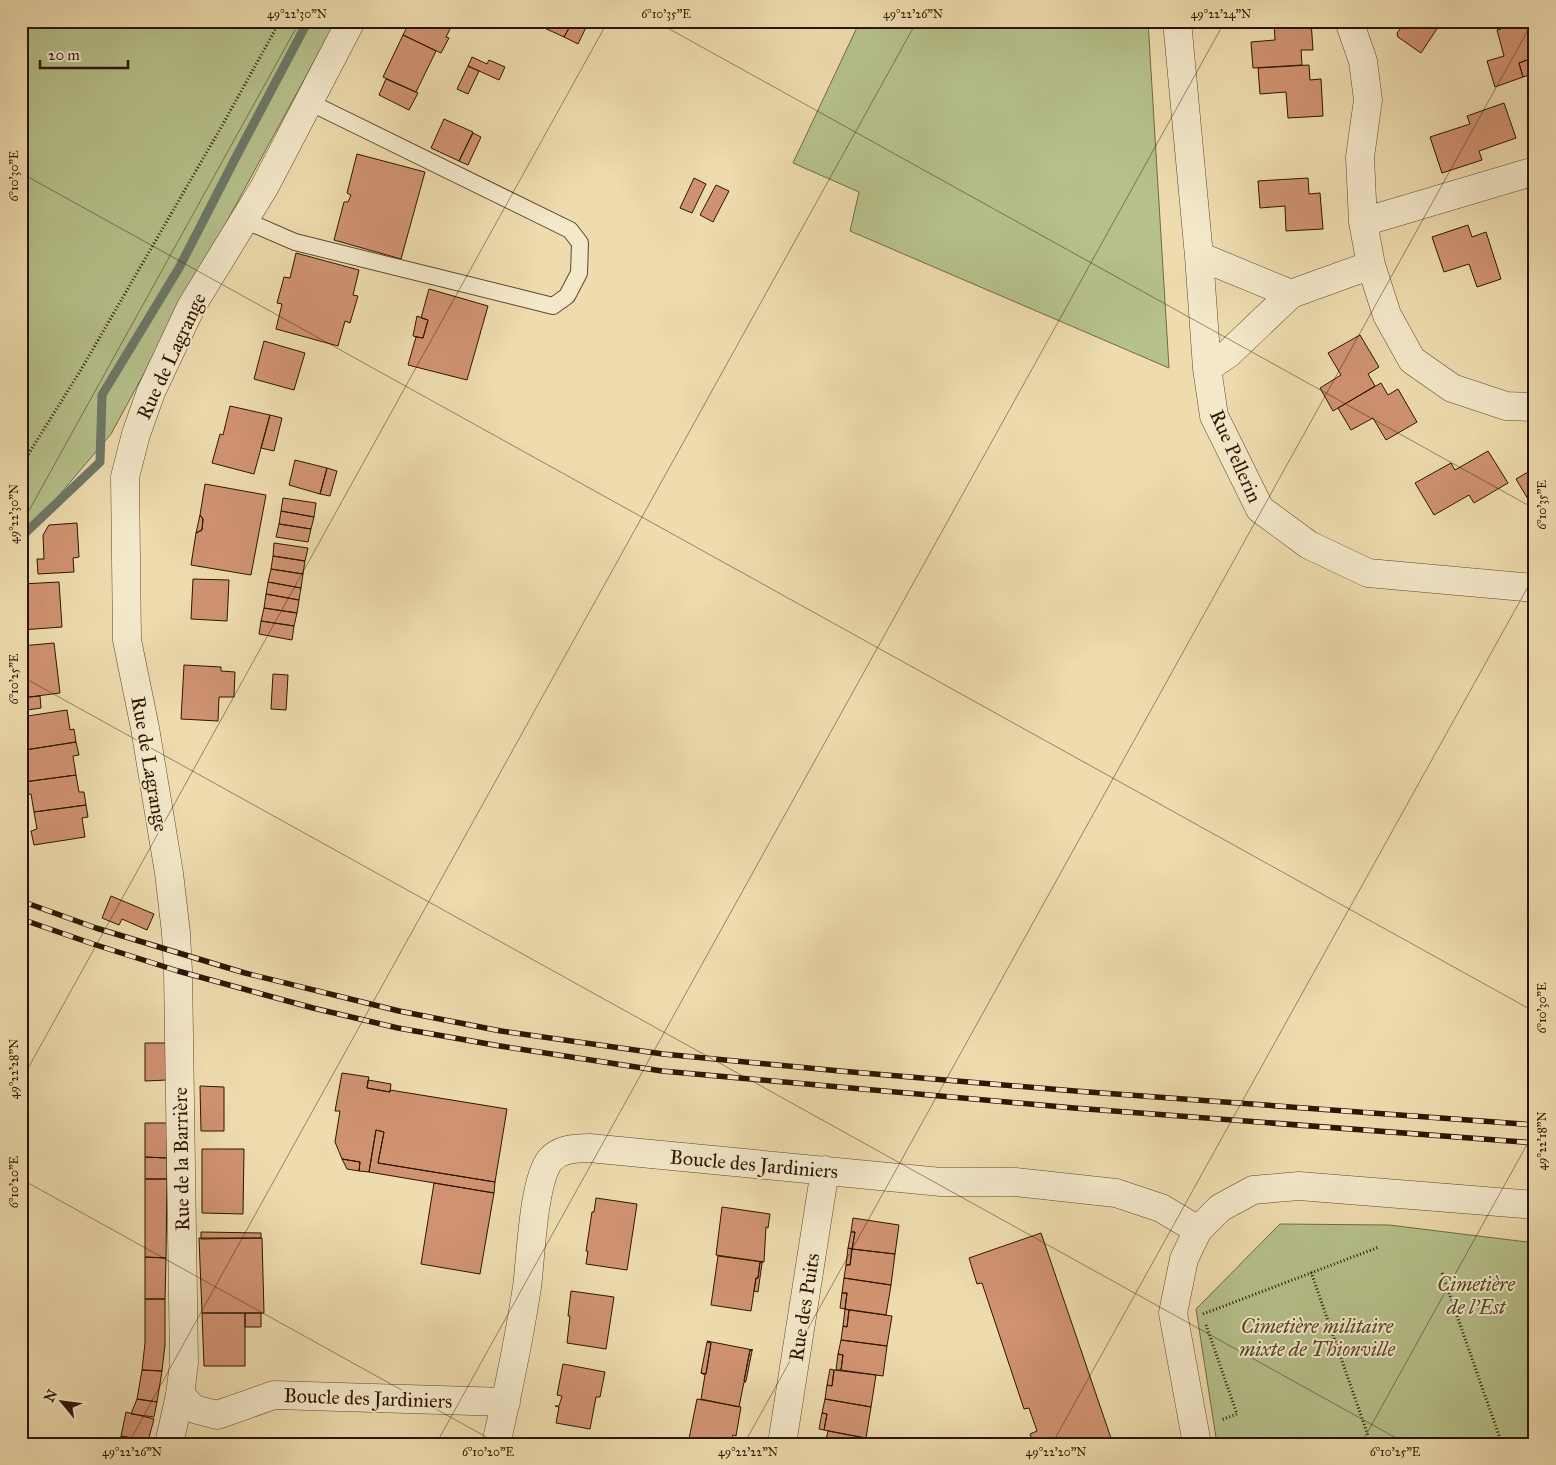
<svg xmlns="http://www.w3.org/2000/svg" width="1556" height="1465" font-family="'IM FELL Great Primer',serif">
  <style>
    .green { fill: #b6c18c; stroke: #716b46 }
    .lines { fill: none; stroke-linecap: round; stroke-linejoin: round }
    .stream { stroke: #6d7969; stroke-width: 9 }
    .building { fill: #d09372; stroke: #2c1500 }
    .service-casing { stroke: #5c472c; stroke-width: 18 }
    .minor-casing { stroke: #5c472c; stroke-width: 29 }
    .tertiary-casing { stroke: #5c472c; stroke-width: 29 }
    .path { stroke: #2c1500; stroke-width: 3; stroke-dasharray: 1 2.5; stroke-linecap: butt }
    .service { stroke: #f4e8ca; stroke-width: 16 }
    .minor { stroke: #f4e8ca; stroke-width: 28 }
    .tertiary { stroke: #f4e8ca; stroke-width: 28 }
    .rail-casing { stroke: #2c1500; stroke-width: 5.5 }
    .rail { stroke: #f4e8ca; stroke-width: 4; stroke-dasharray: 11; stroke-linecap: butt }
    .ticks { fill: none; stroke: #2c1500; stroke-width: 1; stroke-opacity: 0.45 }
    .labels { text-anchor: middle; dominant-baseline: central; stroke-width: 4; stroke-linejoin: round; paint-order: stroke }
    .street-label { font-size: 20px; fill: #2c1500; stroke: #f4e8ca }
    .park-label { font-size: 20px; font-style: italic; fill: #55492a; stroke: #f4e8ca }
    .neatline { fill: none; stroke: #2c1500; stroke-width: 2 }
    .ticks-label { font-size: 12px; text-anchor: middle; fill: #2c1500 }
  </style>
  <rect width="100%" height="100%" fill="#eedcae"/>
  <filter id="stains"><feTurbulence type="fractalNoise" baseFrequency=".004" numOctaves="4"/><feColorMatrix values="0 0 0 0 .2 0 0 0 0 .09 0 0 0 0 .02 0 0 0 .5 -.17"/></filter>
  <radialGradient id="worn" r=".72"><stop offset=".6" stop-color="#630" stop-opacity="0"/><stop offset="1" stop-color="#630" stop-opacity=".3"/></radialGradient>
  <!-- green -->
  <path class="green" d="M21 21H336L111 434 21 540Z
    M860 21H1148L1169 368 850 231 859 192 793 163Z
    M1280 1224 1389 1225 1535 1243V1444H1217L1196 1309Z"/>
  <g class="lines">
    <!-- stream -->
    <path class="stream" d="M21 537 100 462 102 395 179 268 236 157 308 21"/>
  </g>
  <!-- building -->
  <path class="building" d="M410 21H454L446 37 449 38 441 53 403 35Z
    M529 21H573L564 37Z
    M573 21H589L578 44 564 37Z
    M1274 21H1311L1313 50H1301L1302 65 1253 68 1251 42 1275 40Z
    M1403 21H1442L1421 53 1398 37 1397 33 1404 24Z
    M1526 21H1531L1535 31V57L1519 63 1523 77 1495 87 1487 61 1504 56 1497 30Z
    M403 35 436 51 416 92 383 77Z
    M472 57 487 64 489 60 505 67 499 80 468 66Z
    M1535 57V73L1523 77 1519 63Z
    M1309 65 1310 80 1321 79 1323 116 1288 118 1286 92 1260 94 1258 68Z
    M468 66 479 71 468 94 457 89Z
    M386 79 418 93 409 110 379 95Z
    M1504 103 1516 138 1479 151 1482 160 1442 173 1430 137 1470 124 1467 116Z
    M444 119 473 132 459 161 431 148Z
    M473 133 481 137 468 165 459 161Z
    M357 154 425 172 401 259 334 240 344 202H348L351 195 347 193Z
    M694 178 706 184 692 213 680 208Z
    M1308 178 1309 194 1320 193 1323 229 1286 231 1285 206 1260 208 1258 181Z
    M1535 184V213L1527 187Z
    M716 185 729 191 713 222 700 215Z
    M1468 225 1472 237 1486 232 1501 279 1477 287 1469 264 1444 272 1432 237Z
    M296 253 359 270 353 295 358 296 350 323 345 321 338 346 276 329 282 304 277 303 284 277 290 278Z
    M429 289 488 306 467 380 408 365 416 337 423 338 428 320 421 318Z
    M417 316 428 320 423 338 413 336Z
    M1360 335 1379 367 1368 374 1375 386 1333 411 1320 388 1341 375 1328 353Z
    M264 341 305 353 294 390 254 379Z
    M1381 383 1388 395 1398 389 1417 422 1386 440 1373 418 1351 430 1338 408Z
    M230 406 270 415 254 474 212 463 220 434 223 435Z
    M270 415 282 418 274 451 261 448Z
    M1488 451 1508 483 1474 503 1469 495 1434 515 1415 483 1451 463 1455 470Z
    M295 460 327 468 320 494 289 485Z
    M327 468 337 471 330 496 320 494Z
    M1535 468V511L1516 479Z
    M205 484 266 495 251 575 191 565 196 533 202 530 203 519 200 515Z
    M283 498 316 503 314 517 281 511Z
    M281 511 314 517 311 529 279 524Z
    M200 515 203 519 202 530 196 533Z
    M77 523 79 557 73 558 74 572 38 574 37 559H44L43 535 49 525Z
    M279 524 311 529 308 542 276 537Z
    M274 543 308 548 305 561 273 556Z
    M273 556 305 561 303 574 271 569Z
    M271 569 303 574 301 588 268 582Z
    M193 579 229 580 227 621 191 619Z
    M59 582 62 627 21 630V584Z
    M268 582 301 588 299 600 266 594Z
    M266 594 299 600 297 613 264 608Z
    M264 608 297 613 294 626 261 621Z
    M261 621 294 626 292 640 259 634Z
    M54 643 60 693 21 698V646Z
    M184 665 221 667V671L235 672 234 697H219L218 721 181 719Z
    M273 674 288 675 286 710 271 709Z
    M40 696 41 708 21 711V698Z
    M67 710 70 730 74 729 76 742 25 750 21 731V717Z
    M76 742 79 755 73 756 76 775 24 782 22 768 28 767 25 750Z
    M76 775 79 792H84L86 805 34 812 31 794 26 795 24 782Z
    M86 805 88 817 82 818 85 837 34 845 31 831 37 829 34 812Z
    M111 896 154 914 147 930 122 919 119 925 102 918Z
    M145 1043H166L167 1080 145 1081Z
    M342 1073 369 1077 367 1088 390 1092V1090L507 1109 495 1182 378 1163 384 1132 376 1130 369 1172 359 1171 360 1162 342 1159 335 1142 340 1111H335Z
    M368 1080 391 1084 390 1092 367 1088Z
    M200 1086 224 1087V1131H201Z
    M145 1123H167V1158L145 1157Z
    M376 1130 384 1132 378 1163 495 1182 494 1193 369 1172Z
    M202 1149H244L243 1214 202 1213Z
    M145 1157 167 1158V1179H145Z
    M342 1159 360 1162 359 1171 347 1169Z
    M145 1179H167L166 1258 145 1257Z
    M434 1183 494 1193 480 1274 421 1264Z
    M596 1198 637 1204 627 1270 586 1264 588 1251H586L592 1212H594Z
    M722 1207 770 1214 768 1228 766 1227 764 1262 716 1255Z
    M853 1218 899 1225 895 1254 852 1249 855 1232H851Z
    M201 1232 261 1233V1238L201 1239Z
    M851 1232H855L852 1249 848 1248Z
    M1041 1233 1113 1444H1034L1030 1434 1037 1431 1029 1408 1024 1409 982 1283 977 1284 969 1258Z
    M199 1238H262L264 1313H202Z
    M848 1248 852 1249 850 1265H846Z
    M852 1249 895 1254 891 1285 844 1278 846 1265H850Z
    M718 1256 763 1262H760L758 1278H756L751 1311 711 1305Z
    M145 1257 166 1258 165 1299H145Z
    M760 1262 762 1263 758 1292 754 1291 756 1278H758Z
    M844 1278 891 1285 886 1315 845 1309 847 1293H842Z
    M571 1291 614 1297 606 1349 567 1343 570 1316H568Z
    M842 1293H847L845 1309 840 1308Z
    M145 1299H165V1345L162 1371 142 1370 145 1343Z
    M845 1309 849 1310 847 1327 843 1326Z
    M849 1310 892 1316 887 1346 841 1340 843 1326 847 1327Z
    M202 1313H245V1366H204Z
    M245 1313H261V1327H245Z
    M841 1340 887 1346 883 1376 841 1370 843 1355 838 1354Z
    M707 1341 753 1350H750L744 1381 746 1382H744L739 1407 701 1399 705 1375 701 1373 706 1374 711 1343Z
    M707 1342 711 1343 706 1374 701 1373Z
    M750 1350 752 1351 746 1381H744Z
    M838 1354 843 1355 841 1370H836Z
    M563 1364 605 1372 600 1397H596L590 1429 556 1423 559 1407 555 1406H559L562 1396 557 1395Z
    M830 1369 834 1370 832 1386 827 1385Z
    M142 1370 162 1371 157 1402 137 1399Z
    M834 1370 876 1375 871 1407 825 1399 827 1385 832 1386Z
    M137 1399 157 1402 154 1417 131 1414Z
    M697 1399 741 1407 736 1436 733 1435 731 1442 735 1444H688Z
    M825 1399 871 1407 866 1438 824 1430 827 1414 822 1413Z
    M126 1412 154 1419 148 1441 121 1436Z
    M822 1413 827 1414 824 1430 819 1429Z
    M828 1431 870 1439 869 1444H825Z
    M121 1436 148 1441 147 1444H120Z"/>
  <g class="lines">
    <!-- service casing -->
    <g class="service-casing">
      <path id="service" d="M244 220 295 242 553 306 567 296 579 273 580 243 570 230 309 102"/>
    </g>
    <!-- minor casing -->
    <g class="minor-casing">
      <path id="minor" d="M1177 21 1199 256 1207 368 1214 416 1260 509 1309 545 1368 573 1535 588
        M1349 21 1363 61 1368 100 1360 157 1363 222 1371 265 1387 315 1412 360 1452 388 1506 406 1535 407
        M1363 222 1535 171
        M1199 256 1291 294
        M1207 368 1228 354 1291 294 1371 265
        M180 1395 194 1409 217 1415 274 1395 506 1402
        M496 1444C508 1392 519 1339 527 1287 531 1257 533 1182 550 1160 561 1148 574 1149 589 1148L941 1182H1015L1116 1193 1161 1208 1198 1230
        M782 1444 825 1170
        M1197 1444 1173 1313 1184 1259 1198 1230 1220 1208 1253 1190 1299 1186 1535 1205"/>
    </g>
    <!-- tertiary casing -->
    <g class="tertiary-casing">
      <path id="tertiary" d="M169 1444 180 1395 184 1363 178 971 176 933 169 873 145 728 127 640 125 477 136 434 151 392 191 307 265 186 351 21"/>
    </g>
    <!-- path -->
    <path class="path" d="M21 466 82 368 223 124 280 21
      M1311 1272 1371 1444
      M1442 1273 1502 1444
      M1203 1314 1379 1247
      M1206 1325 1237 1414 1221 1420"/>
    <!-- service -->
    <use href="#service" class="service"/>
    <!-- minor -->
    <use href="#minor" class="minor"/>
    <!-- tertiary -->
    <use href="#tertiary" class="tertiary"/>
    <!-- rail casing -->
    <g class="rail-casing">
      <path id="rail" d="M21 901 96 928 245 973 399 1011 501 1031 663 1054 840 1071 1075 1091 1535 1125
        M21 919 93 944 178 971 313 1008 398 1028 500 1046 662 1071 1074 1108 1535 1143"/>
    </g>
    <!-- rail -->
    <use href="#rail" class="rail"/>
  </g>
  <!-- ticks -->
  <path class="ticks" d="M655 21 1535 509M21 173 1535 1012M21 525 300 21M21 676 1407 1444M21 1081 608 21M21 1179 499 1444M128 1444 917 21M436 1444 1225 21M744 1444 1533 21M1052 1444 1535 574M1361 1444 1535 1130"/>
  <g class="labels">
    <!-- street labels -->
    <g class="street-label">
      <text transform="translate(171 356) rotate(-65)">Rue de Lagrange</text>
      <text transform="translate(1236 456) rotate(66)">Rue Pellerin</text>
      <text transform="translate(150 764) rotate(80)">Rue de Lagrange</text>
      <text transform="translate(181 1159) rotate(-91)">Rue de la Barrière</text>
      <text transform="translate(754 1164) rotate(5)">Boucle des Jardiniers</text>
      <text transform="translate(804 1307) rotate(-81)">Rue des Puits</text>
      <text transform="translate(368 1398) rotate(2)">Boucle des Jardiniers</text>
    </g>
    <!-- park labels -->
    <g class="park-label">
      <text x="1476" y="1284">Cimetière<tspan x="1476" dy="23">de l'Est</tspan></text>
      <text x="1317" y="1326">Cimetière militaire<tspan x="1317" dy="23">mixte de Thionville</tspan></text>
    </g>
  </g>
  <!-- margin -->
  <rect width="1556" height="1465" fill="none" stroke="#eedcae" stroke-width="55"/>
  <!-- north arrow -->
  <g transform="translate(62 1402) rotate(299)" stroke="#f4e8ca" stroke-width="4" paint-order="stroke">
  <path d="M0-4L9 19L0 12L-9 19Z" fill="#2c1500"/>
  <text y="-8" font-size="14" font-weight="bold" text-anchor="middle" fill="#2c1500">N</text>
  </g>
  <!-- scale -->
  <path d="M40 60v8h88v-8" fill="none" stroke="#2c1500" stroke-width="2.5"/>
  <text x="48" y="60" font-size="15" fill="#2c1500" stroke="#f4e8ca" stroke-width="4" paint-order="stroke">20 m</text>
  <rect x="28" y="28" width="1500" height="1410" class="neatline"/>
  <g class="ticks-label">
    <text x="297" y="18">49°22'30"N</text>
    <text x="666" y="18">6°10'35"E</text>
    <text x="913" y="18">49°22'26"N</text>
    <text x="1221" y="18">49°22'24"N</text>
    <text transform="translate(14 176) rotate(-90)" y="4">6°10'30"E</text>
    <text transform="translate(1542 505) rotate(-90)" y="4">6°10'35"E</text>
    <text transform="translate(14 514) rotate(-90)" y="4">49°22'30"N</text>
    <text transform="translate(14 679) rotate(-90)" y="4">6°10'25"E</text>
    <text transform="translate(1542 1008) rotate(-90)" y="4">6°10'30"E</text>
    <text transform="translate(14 1069) rotate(-90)" y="4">49°22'28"N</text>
    <text transform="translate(1542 1141) rotate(-90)" y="4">49°22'18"N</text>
    <text transform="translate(14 1182) rotate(-90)" y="4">6°10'20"E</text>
    <text x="132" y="1456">49°22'26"N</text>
    <text x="488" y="1456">6°10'20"E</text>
    <text x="748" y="1456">49°22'22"N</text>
    <text x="1056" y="1456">49°22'20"N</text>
    <text x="1395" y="1456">6°10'25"E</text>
  </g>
  <rect width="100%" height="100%" filter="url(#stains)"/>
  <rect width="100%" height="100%" fill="url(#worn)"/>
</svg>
